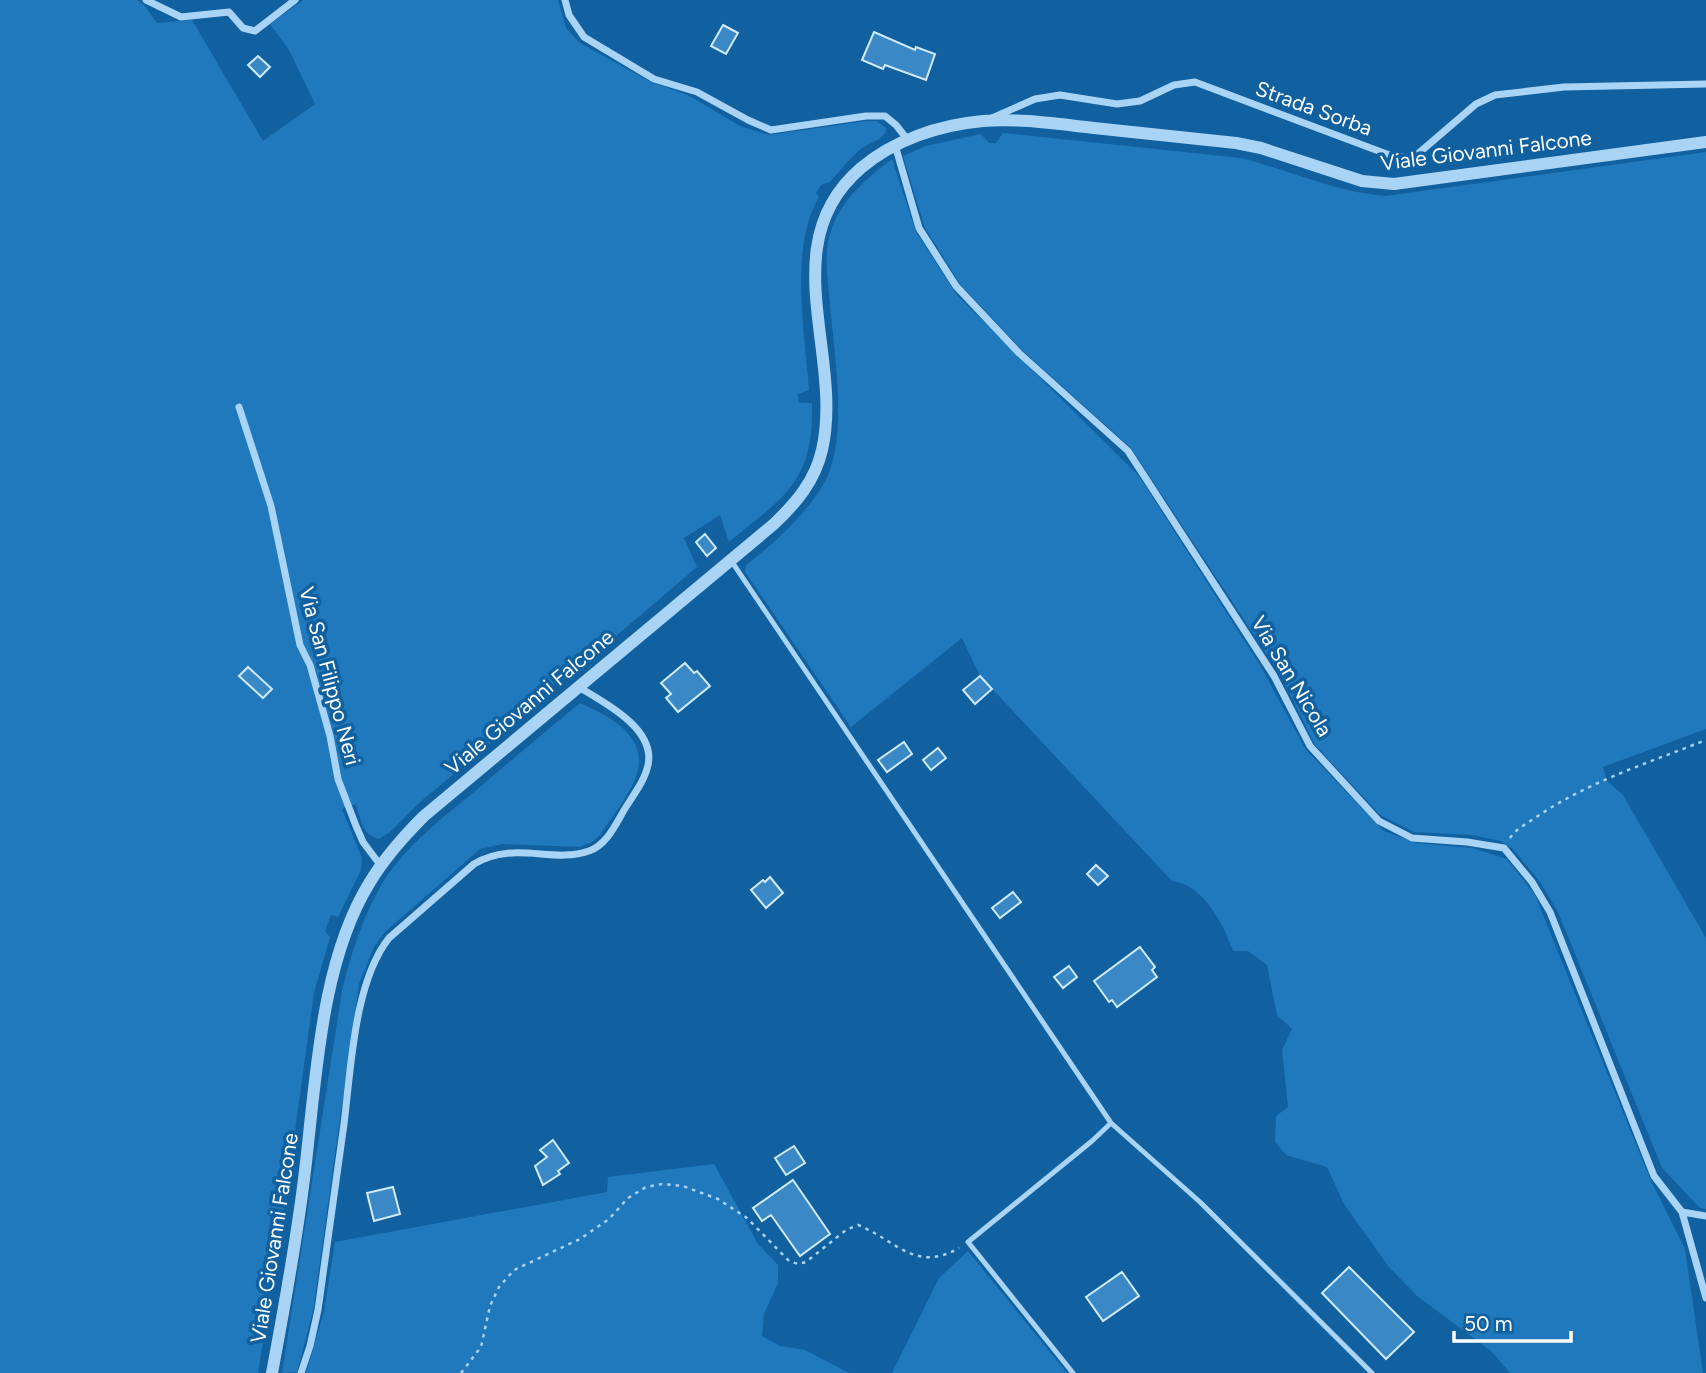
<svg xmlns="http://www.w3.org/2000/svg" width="1706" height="1373" font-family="Figtree,sans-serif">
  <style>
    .green { fill: #2079bc }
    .building { fill: #3a89c6; stroke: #d1ebfe; stroke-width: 2 }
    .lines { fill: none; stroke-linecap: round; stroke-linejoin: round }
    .path { stroke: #a9d4f5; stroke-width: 2.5; stroke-dasharray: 3.5 5; stroke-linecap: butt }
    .service { stroke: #a9d4f5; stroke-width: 5 }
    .minor { stroke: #a9d4f5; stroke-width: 7 }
    .tertiary { stroke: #a9d4f5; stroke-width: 12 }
    .labels { text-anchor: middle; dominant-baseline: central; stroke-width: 7; stroke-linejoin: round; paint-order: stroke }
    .street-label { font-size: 21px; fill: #fff; stroke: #11609f }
  </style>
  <rect width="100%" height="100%" fill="#11609f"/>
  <!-- green -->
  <path class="green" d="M0 0H137L144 5 157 23 192 20 263 141 315 104 289 50 270 24 303 0H558L566 28 580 43 651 82 688 95 740 126 769 135 866 121H877L886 128 885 133 879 139 862 148 851 158 830 182 821 185 816 193 819 197C789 248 805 333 809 390L798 394 799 403H812C814 482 785 496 729 542L720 515 684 538 697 567 567 678 560 677 554 683 553 691 419 803 390 832 379 839C361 834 361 820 356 804L342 809 362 858 361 870 338 917 331 915 325 931 330 937 314 993 283 1218 258 1373H0Z
    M1003 133 1241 158C1289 170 1336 192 1385 196L1706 152V729L1603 767 1607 781 1623 795 1706 938V1209L1700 1208 1662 1168 1558 912 1540 882 1513 849 1501 841 1471 835 1414 832 1380 815 1315 745 1281 676 1131 448 1023 351 960 284 925 228 903 156 926 146 981 134 989 143H996Z
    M892 159 916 232 957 295 1139 476 1260 665 1306 750 1384 831 1416 843 1472 848 1507 859 1535 895 1651 1181 1685 1249 1703 1373H1510L1491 1351 1417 1296 1388 1266 1344 1204 1327 1167 1286 1155 1275 1142 1276 1116 1288 1107 1282 1050 1292 1029 1277 1015 1267 965 1248 951H1233C1224 925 1203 884 1172 881L996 693 980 676 962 638 851 727 745 572 746 565C774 544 818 504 830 470 847 420 833 347 829 294 827 275 824 249 831 231 842 198 866 179 892 159Z
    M580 703C607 715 646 734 638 770 634 790 611 818 600 835L592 842 580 847 502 844 480 849 385 932 374 947 359 984 313 1311 297 1372 282 1373 342 991C351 953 363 916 383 882 406 846 441 819 474 792 509 762 545 732 580 703Z
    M714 1164 758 1244 778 1265V1283L764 1314 762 1336 780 1346 805 1350 849 1373H306L324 1311 335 1242 607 1192 608 1177Z
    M968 1251 1067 1373H892L939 1278Z"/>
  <!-- building -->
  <path class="building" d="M723 25 738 33 726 54 711 46Z
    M874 32 915 50 916 47 935 54 926 80 885 65 883 69 862 60Z
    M258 56 270 67 260 77 248 65Z
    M705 534 716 548 707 556 696 542Z
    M685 663 694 673 697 671 710 686 678 712 666 698 671 694 661 683Z
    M248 667 272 689 263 698 239 676Z
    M980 676 992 689 975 704 963 690Z
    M904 742 912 754 887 772 878 760Z
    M938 748 946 758 931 770 923 760Z
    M1096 865 1108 876 1098 885 1087 874Z
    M770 877 783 893 766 908 751 890 763 880 765 882Z
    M1013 892 1021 902 1000 918 992 908Z
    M1140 947 1155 967 1152 970 1157 977 1117 1007 1112 1000 1109 1002 1094 981Z
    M1069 966 1077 977 1063 988 1054 977Z
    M553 1140 569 1163 558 1171 560 1174 543 1185 535 1166 547 1157 540 1150Z
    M794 1146 805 1163 786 1175 775 1158Z
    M793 1180 830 1234 800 1256 771 1215 762 1221 753 1208Z
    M393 1187 400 1214 374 1221 367 1193Z
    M1349 1267 1414 1332 1386 1359 1322 1293Z
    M1122 1272 1139 1296 1103 1321 1086 1297Z"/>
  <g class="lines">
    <!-- path -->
    <path class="path" d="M1510 838C1516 829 1526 824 1535 818 1587 782 1648 763 1706 740
      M461 1373 481 1347 490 1306 499 1287 514 1270 580 1239 609 1219 628 1198 646 1187 662 1184 683 1186 718 1199 747 1218 789 1261 798 1264 806 1262 846 1230 858 1225C897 1241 916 1273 959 1248"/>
    <!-- service -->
    <path class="service" d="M732 562 1111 1123 1200 1202 1372 1373
      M1073 1373 968 1242 1092 1141 1111 1123"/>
    <!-- minor -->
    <path class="minor" d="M146 0 181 17 229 12 243 28 255 31 295 0
      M565 0 569 15 584 37 654 79 697 92 748 120 771 130 866 116H885L896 125 907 139
      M992 118 1035 99 1060 95 1117 104 1140 101 1174 85 1195 82 1392 156 1413 158 1476 104 1495 95 1564 87 1706 84
      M895 145 919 228 956 286 1019 353 1128 451 1274 676 1310 746 1379 821 1412 838 1467 842 1504 848 1532 882 1550 912 1654 1176 1682 1212 1706 1298
      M239 407 271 506 300 645 310 665 330 736 338 779 356 826 363 842 381 866
      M1682 1212 1706 1216
      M301 1373 310 1346 318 1310C327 1248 335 1186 344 1124 351 1069 354 982 389 938L474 864C514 840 552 864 589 851 608 844 616 823 626 807 634 794 645 780 648 765 656 728 603 702 577 686"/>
    <!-- tertiary -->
    <path class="tertiary" d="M272 1373C284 1309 296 1244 304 1179 316 1085 319 964 370 882 385 857 404 836 424 816L774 524C796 503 815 481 822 450 844 355 772 244 861 168 894 140 939 125 983 121 1019 118 1057 124 1094 128 1141 133 1189 138 1236 143L1261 148 1362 181 1394 184 1706 142"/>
  </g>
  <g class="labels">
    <!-- street labels -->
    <g class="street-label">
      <text transform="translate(1314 108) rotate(20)">Strada Sorba</text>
      <text transform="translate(1486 150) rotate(-7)">Viale Giovanni Falcone</text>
      <text transform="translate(330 676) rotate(75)">Via San Filippo Neri</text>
      <text transform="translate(1292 676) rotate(59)">Via San Nicola</text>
      <text transform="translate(529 702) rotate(-40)">Viale Giovanni Falcone</text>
      <text transform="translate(274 1238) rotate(-81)">Viale Giovanni Falcone</text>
    </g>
  </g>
  <!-- scale -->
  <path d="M1454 1331v10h117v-10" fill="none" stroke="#ffffff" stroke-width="3.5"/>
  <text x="1464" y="1331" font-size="21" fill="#ffffff" stroke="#11609f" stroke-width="5" paint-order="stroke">50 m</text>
</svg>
